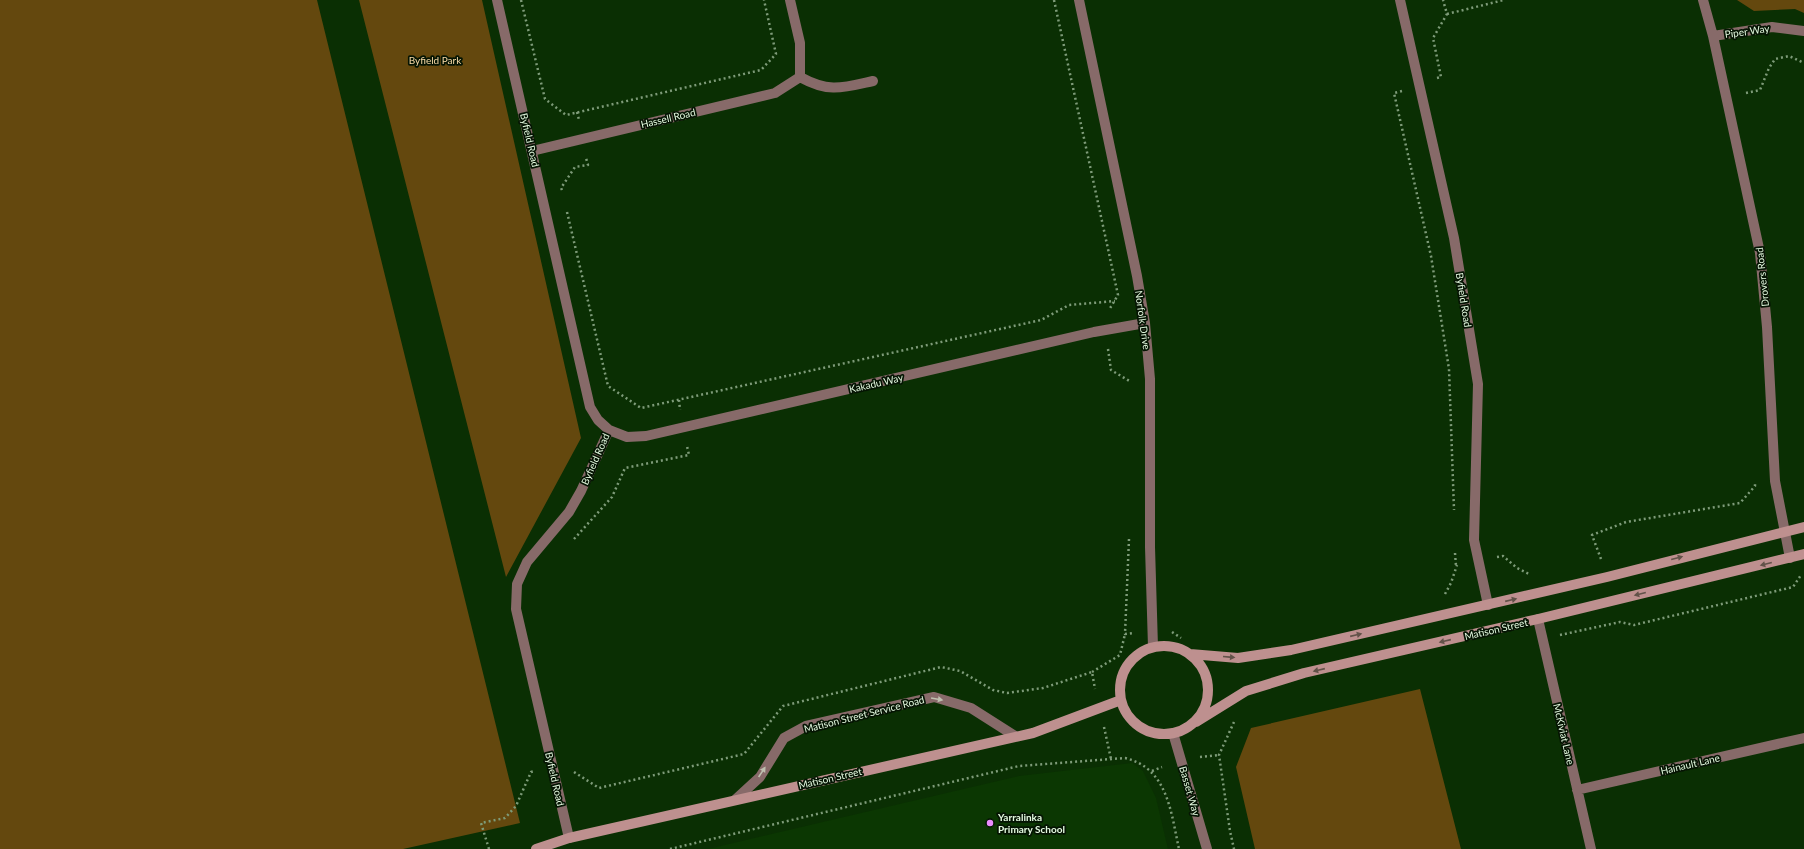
<svg xmlns="http://www.w3.org/2000/svg" width="1804" height="849" font-family="Lato,sans-serif">
  <style>
    .built { fill: #0b3702 }
    .green { fill: #64480e }
    .lines { fill: none; stroke-linecap: round; stroke-linejoin: round }
    .path { stroke: #7e9b79; stroke-width: 2.5; stroke-dasharray: 2 3; stroke-linecap: butt }
    .lane { stroke: #876a69; stroke-width: 10 }
    .street { stroke: #876a69; stroke-width: 10 }
    .secondary { stroke: #be908f; stroke-width: 10 }
    .oneway { fill: #625249 }
    .oneway2 { fill: #bfc0b0 }
    .poi-dot { fill: #ea8dfd; stroke: #051403; stroke-width: 1.5 }
    .labels { text-anchor: middle; dominant-baseline: central; stroke-width: 3.5; stroke-linejoin: round; paint-order: stroke }
    .street-label { font-size: 10px; fill: #e4fae0; stroke: #051403 }
    .park-label { font-size: 10px; fill: #fadba8; stroke: #051403 }
    .poi-label { font-size: 10px; font-weight: bold; fill: #e4fae0; stroke: #051403; text-anchor: start }
  </style>
  <rect width="100%" height="100%" fill="#0a2f03"/>
  <!-- built -->
  <path class="built" d="M1132 763 1143 771 1156 798 1168 849H708L1019 776Z"/>
  <!-- green -->
  <path class="green" d="M0 0H317L520 823 403 849H0Z
    M359 0H482L581 438 506 577Z
    M1737 0H1804V13L1795 9 1754 11Z
    M1420 689 1461 849H1255L1236 767 1251 728Z"/>
  <g class="lines">
    <!-- path -->
    <path class="path" d="M521 0 545 99 566 115 761 70 776 54 764 0
      M1054 0 1118 295 1109 310
      M1447 14 1504 0
      M1437 78 1441 77 1433 38 1447 14 1443 0
      M1402 91 1394 93 1431 256 1449 369 1454 510
      M1746 93 1760 90 1769 68 1775 59 1789 56 1804 63
      M577 112 579 120
      M562 190 561 188 575 167 588 165 586 158
      M567 212 608 386 641 408 1041 320 1069 305 1115 301
      M1108 349 1111 370 1131 382
      M679 400 680 410
      M574 539 612 497 625 468 689 455 687 446
      M1129 539 1125 634 1134 633
      M1455 553 1456 566
      M1497 557 1503 556 1517 568 1529 574
      M1601 559 1592 535 1626 522 1740 503 1755 486V484
      M1445 594 1451 583 1457 565
      M1172 632 1181 638
      M1560 635 1620 622 1634 625 1793 587 1801 575
      M1092 672 1120 655 1125 634
      M1234 722 1219 755 1230 831 1234 849
      M1104 727 1111 759
      M1200 757 1219 755
      M1152 771 1162 767
      M574 772 599 788 744 754 783 706 941 667 960 671 993 690 1007 693 1043 688 1092 672 1095 689
      M489 849 481 823 505 818 516 806 531 772 535 771
      M670 849 1019 766 1125 758C1168 768 1171 813 1179 849"/>
    <!-- lane -->
    <path class="lane" d="M735 800 760 777 784 738 806 726 934 697 971 708 1015 736"/>
    <!-- street -->
    <path class="street" d="M497 0 590 407 598 420 609 430 581 491 569 512 527 562 517 584 516 609 569 838
      M1079 0 1137 276 1145 323 1150 379V547L1153 647
      M1400 0 1454 238 1478 384 1474 540 1488 605
      M1703 0 1713 36 1760 253 1767 327 1775 481 1790 558
      M1713 36 1772 27 1804 31
      M800 77C829 93 842 88 873 81
      M532 151 775 93 800 77V43L790 0
      M609 430 627 437 646 436 1094 332 1145 323
      M1538 619 1591 849
      M1173 733 1207 849
      M1577 790 1804 738"/>
    <!-- secondary -->
    <path class="secondary" d="M1120 690a44 44 0 1 1 88 0a44 44 0 1 1-88 0Z
      M1190 654 1238 658 1291 650 1607 577 1804 527
      M1196 722 1246 691 1304 673 1538 619 1804 554
      M536 849 569 838 1033 733 1121 700"/>
  </g>
  <!-- one-way arrows -->
  <defs><path id="oneway-solid" d="M-6-.8H1V-3.2L6.5 0L1 3.2V.8H-6Z"/></defs>
  <g class="oneway">
    <use href="#oneway-solid" transform="translate(1677 558) rotate(-15)"/>
    <use href="#oneway-solid" transform="translate(1766 564) rotate(166)"/>
    <use href="#oneway-solid" transform="translate(1640 594) rotate(166)"/>
    <use href="#oneway-solid" transform="translate(1511 600) rotate(-13)"/>
    <use href="#oneway-solid" transform="translate(1356 635) rotate(-13)"/>
    <use href="#oneway-solid" transform="translate(1445 641) rotate(167)"/>
    <use href="#oneway-solid" transform="translate(1229 657) rotate(5)"/>
    <use href="#oneway-solid" transform="translate(1319 670) rotate(167)"/>
  </g>
  <g class="oneway2">
    <use href="#oneway-solid" transform="translate(937 699) rotate(10)"/>
    <use href="#oneway-solid" transform="translate(762 772) rotate(-56)"/>
  </g>
  <!-- markers -->
  <circle class="poi-dot" cx="990" cy="823" r="4"/>
  <g class="labels">
    <!-- street labels -->
    <g class="street-label">
      <text transform="translate(1747 31) rotate(-8)">Piper Way</text>
      <text transform="translate(668 118) rotate(-13)">Hassell Road</text>
      <text transform="translate(530 140) rotate(77)">Byfield Road</text>
      <text transform="translate(1762 277) rotate(-96)">Drovers Road</text>
      <text transform="translate(1464 300) rotate(81)">Byfield Road</text>
      <text transform="translate(1143 320) rotate(82)">Norfolk Drive</text>
      <text transform="translate(876 383) rotate(-13)">Kakadu Way</text>
      <text transform="translate(595 459) rotate(-66)">Byfield Road</text>
      <text transform="translate(1496 629) rotate(-13)">Matison Street</text>
      <text transform="translate(864 714) rotate(-14)">Matison Street Service Road</text>
      <text transform="translate(1564 734) rotate(77)">McKiviat Lane</text>
      <text transform="translate(1690 764) rotate(-13)">Hainault Lane</text>
      <text transform="translate(830 778) rotate(-13)">Matison Street</text>
      <text transform="translate(555 779) rotate(77)">Byfield Road</text>
      <text transform="translate(1190 791) rotate(74)">Basset Way</text>
    </g>
    <!-- park labels -->
    <g class="park-label">
      <text x="435" y="60">Byfield Park</text>
    </g>
    <!-- poi labels -->
    <g class="poi-label">
      <text x="998" y="817">Yarralinka<tspan x="998" dy="12">Primary School</tspan></text>
    </g>
  </g>
</svg>
